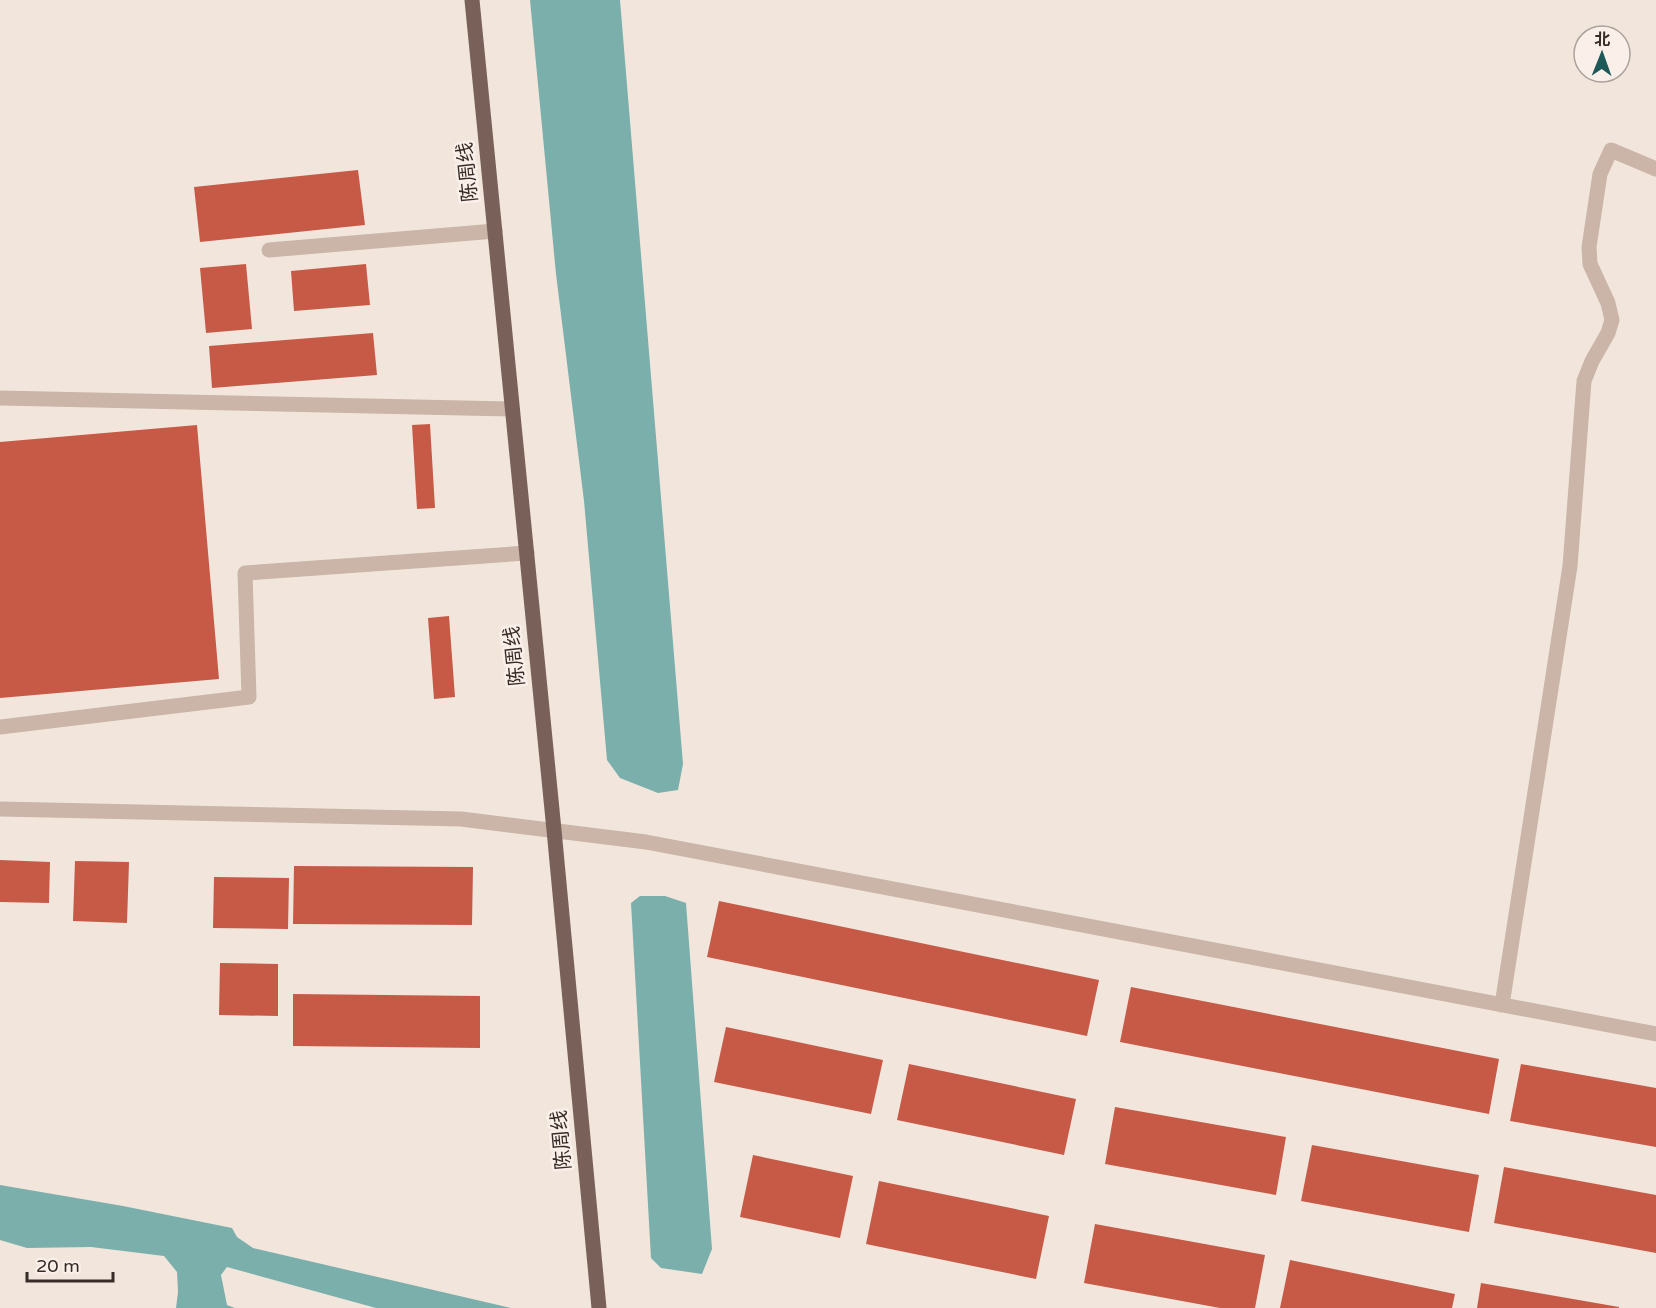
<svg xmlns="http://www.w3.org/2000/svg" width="1656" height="1308" font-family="'Varela Round','Noto Sans SC',sans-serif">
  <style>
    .water { fill: #7bafac }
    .building { fill: #c65a47 }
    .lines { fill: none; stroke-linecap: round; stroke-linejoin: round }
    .minor { stroke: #cab5a8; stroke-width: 15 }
    .major { stroke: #796159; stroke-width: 15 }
    .labels { text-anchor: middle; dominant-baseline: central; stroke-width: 5; stroke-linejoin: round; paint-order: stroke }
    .street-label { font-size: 20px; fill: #372c28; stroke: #faf0e9 }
  </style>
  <rect width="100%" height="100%" fill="#f2e6dc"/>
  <!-- water -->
  <path class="water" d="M530 0H620L683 764 678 790 658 793 620 778 607 760 584 501 556 274Z
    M640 896H665L686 903 712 1249 702 1274 661 1268 651 1258 631 903Z
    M0 1185 123 1206 232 1228 237 1237 253 1248 511 1308H376L227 1267 221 1275 227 1305 235 1308H176L178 1292 177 1272 164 1256 91 1247 27 1248 0 1240Z"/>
  <!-- building -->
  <path class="building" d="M358 170 365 225 200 242 194 187Z
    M246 264 252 329 206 333 200 268Z
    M366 264 370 305 294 311 291 271Z
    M373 333 377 375 212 388 209 346Z
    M430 424 435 508 417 509 412 425Z
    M197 425 219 679 0 698V442Z
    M449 616 455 697 434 699 428 618Z
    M0 860 50 862 49 903 0 902Z
    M75 861 129 862 127 923 73 921Z
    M294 866 473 867 472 925 293 924Z
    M214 877 289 878 288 929 213 928Z
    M719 901 1099 980 1087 1036 707 957Z
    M220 963 278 964V1016L219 1015Z
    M1131 987 1499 1059 1489 1114 1120 1042Z
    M293 994 480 996V1048L293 1046Z
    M726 1027 883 1060 871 1114 714 1082Z
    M909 1064 1076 1099 1064 1155 897 1120Z
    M1521 1064 1656 1088V1147L1510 1121Z
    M1115 1107 1286 1137 1276 1195 1105 1164Z
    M1312 1145 1479 1175 1469 1232 1301 1201Z
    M753 1155 853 1176 840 1238 740 1217Z
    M1504 1167 1656 1195V1253L1494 1223Z
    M879 1181 1049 1216 1036 1279 866 1244Z
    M1095 1224 1265 1255 1255 1308H1220L1084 1283Z
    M1290 1260 1455 1294 1452 1308H1280Z
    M1481 1283 1619 1307V1308H1477Z"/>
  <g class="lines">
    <!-- minor -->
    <path class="minor" d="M269 250 495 231
      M0 398 512 409
      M0 727 249 697 245 573 527 553
      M0 809 461 819 646 842 1656 1034
      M1502 1005 1570 566 1584 381 1592 361 1608 333 1612 320 1608 303 1590 264 1589 247 1600 174 1611 150 1656 169"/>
    <!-- major -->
    <path class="major" d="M472 0 554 830 599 1308"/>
  </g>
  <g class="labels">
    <!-- street labels -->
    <g class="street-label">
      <text transform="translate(468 172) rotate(-96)">陈周线</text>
      <text transform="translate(515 656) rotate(-96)">陈周线</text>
      <text transform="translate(562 1140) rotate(-95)">陈周线</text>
    </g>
  </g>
  <!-- north arrow -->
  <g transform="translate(1602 54) rotate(1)"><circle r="28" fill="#faf0e9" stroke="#aca29c" stroke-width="1.5"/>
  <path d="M0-4.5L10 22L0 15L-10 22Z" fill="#1e5957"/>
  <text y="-9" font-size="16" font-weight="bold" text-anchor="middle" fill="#372c28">北</text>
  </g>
  <!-- scale -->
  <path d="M27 1272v9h86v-9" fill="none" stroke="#372c28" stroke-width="3"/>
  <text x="36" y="1272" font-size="18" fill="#372c28" stroke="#faf0e9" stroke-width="4.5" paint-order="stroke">20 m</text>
</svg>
